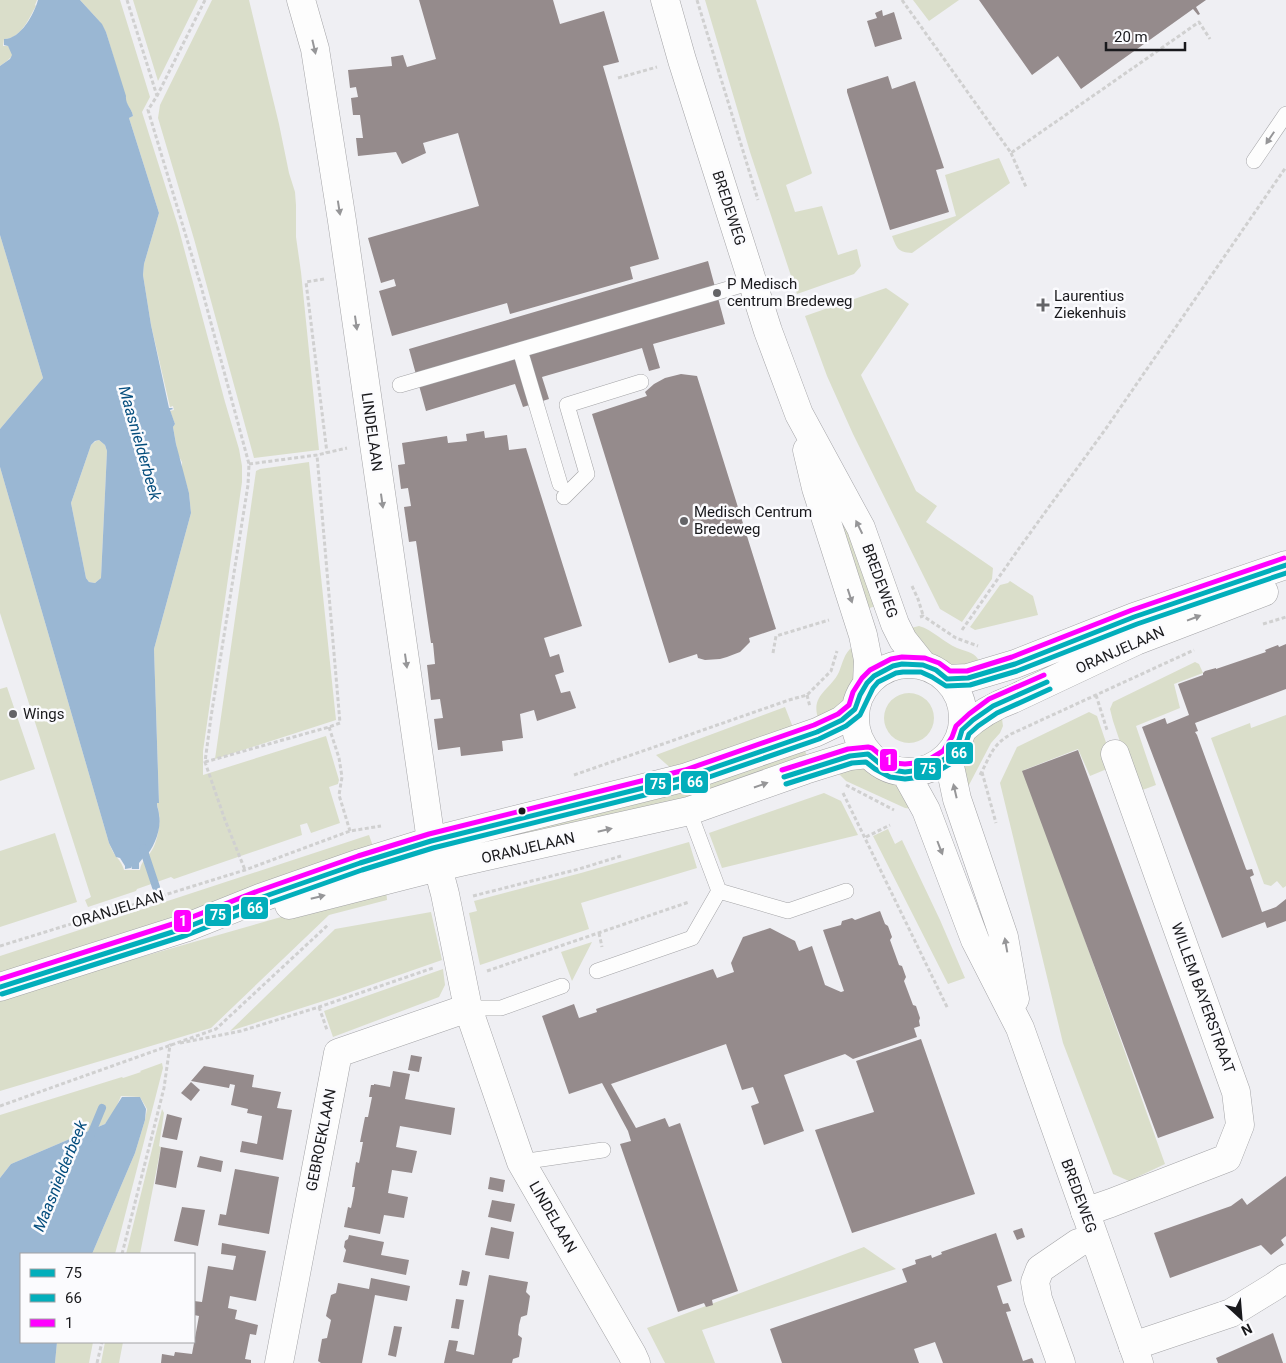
<svg xmlns="http://www.w3.org/2000/svg" width="1286" height="1363" font-family="Roboto,sans-serif">
  <style>
    .green { fill: #dadeca }
    .water { fill: #9ab7d3; fill-rule: evenodd }
    .lines { fill: none; stroke-linecap: round; stroke-linejoin: round }
    .stream { stroke: #9ab7d3; stroke-width: 8 }
    .building { fill: #958b8c }
    .lane-casing { stroke: #a4a4a7; stroke-width: 16 }
    .street-casing { stroke: #a4a4a7; stroke-width: 29 }
    .secondary-casing { stroke: #a4a4a7; stroke-width: 29 }
    .path { stroke: #d0d0d0; stroke-width: 3; stroke-dasharray: 4 2.5; stroke-linecap: butt }
    .lane { stroke: #fdfdfd; stroke-width: 15 }
    .street { stroke: #fdfdfd; stroke-width: 28 }
    .secondary { stroke: #fdfdfd; stroke-width: 28 }
    .bus-1-casing { stroke: #fbfbfe; stroke-width: 9 }
    .bus-2-casing { stroke: #fbfbfe; stroke-width: 9 }
    .bus-3-casing { stroke: #fbfbfe; stroke-width: 9 }
    .bus-1 { stroke: #02aebb; stroke-width: 5 }
    .bus-2 { stroke: #02aebb; stroke-width: 5 }
    .bus-3 { stroke: #f0f; stroke-width: 5 }
    .oneway { fill: #969698 }
    .poi-dot { fill: #646467; stroke: #fbfbfe; stroke-width: 2 }
    .bus-dot { fill: #19191c; stroke: #fbfbfe; stroke-width: 2 }
    .labels { text-anchor: middle; dominant-baseline: central; stroke-width: 5; stroke-linejoin: round; paint-order: stroke }
    .street-label { font-size: 15px; fill: #19191c; stroke: #fbfbfe }
    .poi-label { font-size: 15px; fill: #19191c; stroke: #fbfbfe; text-anchor: start }
    .water-label { font-size: 16px; font-style: italic; fill: #044d7d; stroke: #fbfbfe }
    .line-badge { stroke: #fbfbfe; stroke-width: 2 }
    .badge-label { font-size: 14px; text-anchor: middle; font-weight: bold; fill: #fff }
  </style>
  <rect width="100%" height="100%" fill="#efeff3"/>
  <!-- green -->
  <path class="green" d="M0 0H37L35 5 36 6C29 18 21 39 4 39L3 46H8L12 53V56L7 61 0 66Z
    M80 0H120L150 97 142 112 178 226 225 402 239 449 242 466V482L203 751V775L326 736 339 780 338 784 329 787 340 823 311 833 307 823 300 825 302 835 174 879 171 877 137 889 136 891 88 907 85 900 91 897 0 613V467L109 843C111 847 112 851 115 855 119 860 122 863 124 870H140C141 861 148 857 152 850 157 842 161 824 159 814 159 810 157 807 157 803L159 802 154 649 191 513 189 493 182 470V462L178 455 173 427 175 424 170 411 174 410 173 406 170 407 151 325 143 275 144 264 159 213 129 118 133 116C132 109 125 104 125 96L106 32 100 22Z
    M133 0H198L158 81Z
    M212 0H249L279 124 289 173 295 192 296 205V237L301 272 319 450 254 458 194 239 158 118 160 105Z
    M705 0H756L812 173 811 174 786 185 795 212 822 206 838 255 857 249 861 266 854 274 797 294 750 152Z
    M913 0H959L929 21Z
    M999 158 1010 183 912 253C898 252 897 249 892 236L956 216 945 175Z
    M0 235 43 378 0 429Z
    M886 288 909 304 861 375 916 491 937 506 926 522 993 568 992 579 962 622 940 609 853 434 827 376 805 316Z
    M99 440 105 445 107 451 101 578 95 583 89 582 86 578 71 503 91 445 96 441Z
    M309 462 336 720 215 759 256 471 260 469Z
    M823 474 851 525 878 605 864 610Z
    M1010 581 1033 596 1038 615 975 630 970 627 1000 585 1008 583Z
    M919 626C933 630 943 642 957 648 964 651 974 652 978 659 980 661 981 664 982 666L955 667 933 658 907 629Z
    M852 647 858 674 852 691 844 702 819 721C809 695 830 691 839 672 843 662 844 654 852 647Z
    M1195 662 1199 664 1203 673 1174 684 1180 708 1136 726 1156 785 1137 792 1113 721 1110 709 1113 702Z
    M7 687 35 769 0 781V689Z
    M884 718a25 25 0 1 1 50 0a25 25 0 1 1-50 0Z
    M785 707 794 730 674 771 656 755Z
    M1089 712 1097 716 1114 766 1090 776 1078 749 1024 770 1165 1164 1129 1181 1113 1174 1063 1043 1000 783 1017 747Z
    M1000 713 1002 719 1003 726 1000 733 991 743 969 785 967 788 960 775C967 739 972 736 1000 713Z
    M1286 715V886L1283 888 1277 881 1271 886 1264 884 1211 738 1250 723 1251 728Z
    M804 748 808 759 686 802 495 847 491 833Z
    M853 767C870 770 889 774 900 788 905 795 909 802 913 809L905 808 846 781 837 772Z
    M824 793 841 801 858 835 722 868 709 833Z
    M888 829 895 844 902 840 940 920 965 978 948 984 873 836Z
    M55 833 77 902 0 927V851Z
    M369 835 374 849 137 930 0 973V956Z
    M689 842 697 868 581 903 589 929 480 965 469 913 477 911 474 901 581 873Z
    M386 887 387 900 329 915 211 1028 0 1091V1001L127 961Z
    M431 912 442 960 339 996 230 1031 335 929Z
    M592 942 572 981 561 952Z
    M443 969 445 985 439 997 333 1037 324 1011Z
    M162 1063 163 1068 115 1254H92L135 1153 145 1120 147 1109 140 1097 121 1096 115 1110 105 1124 11 1164 0 1178V1115L122 1077 123 1078 141 1072 140 1071Z
    M162 1109 164 1113 159 1146 161 1147 140 1254H126Z
    M864 1247 896 1269 702 1330 715 1363H665L647 1328Z
    M57 1342H93L89 1363H55Z
    M105 1342H123L119 1363H101Z"/>
  <!-- water -->
  <path class="water" d="M38 0H80L102 24 106 32 126 96C125 104 132 109 133 116L129 118 159 213 144 264 143 275 151 325 169 408H172L173 409 170 410 175 424 173 427 176 444 189 493 191 513 154 649 159 803H157C157 808 159 810 159 815 162 828 154 849 144 858H143L139 863V869H132L131 866V868L125 869V866L120 858 116 857 109 843 0 467V429L43 378 0 235V66L10 59 12 55 8 46 4 45V39C21 39 34 14 38 0ZM99 440 105 445 107 451 101 578 95 583 89 582 86 578 71 503 91 445 95 441Z
    M122 1097H140L146 1109 145 1120 135 1153 92 1254H21V1342H57L55 1363H0V1178L11 1164 105 1124Z"/>
  <g class="lines">
    <!-- stream -->
    <path class="stream" d="M143 848 156 887
      M90 1137 102 1108"/>
  </g>
  <!-- building -->
  <path class="building" d="M419 0H553L560 24 604 11 619 62 603 66 659 259 630 267 633 279 510 314 507 303 392 336 379 291 396 286 394 279 381 283 368 238 479 206 458 133 423 143 426 153 402 164 396 152 358 156 356 138H363L360 115H353L351 98 358 97 356 87 350 88 348 70 392 66 391 57 403 55 407 67 436 59Z
    M979 0H1206L1196 7 1200 14 1198 15 1193 9 1081 89 1058 56 1032 75Z
    M882 10 883 16 894 12 902 39 875 47 867 21 877 18 875 13Z
    M888 76 892 89 915 81 944 168 936 170 949 212 890 230 847 92V89Z
    M708 261 725 324 653 344 660 368 649 371 642 348 542 377 549 399 523 407 515 384 426 411 409 349Z
    M681 374 697 376 776 629 749 638 750 642 740 652 727 657 720 659 705 660 698 658 697 654 669 663 592 414 647 396 645 392 654 384 665 378Z
    M484 431 485 438 507 435 509 450 526 448 582 626 544 638 550 657 559 654 564 672 555 675 561 693 570 691 576 708 537 721 534 710 520 714 523 738 502 741 503 751 461 756 460 747 438 750 434 719 443 718 440 699 431 700 427 665 435 664 433 643H431L416 541 409 542 404 507 411 506 408 488 401 489 398 465 405 464 402 443 447 436 448 443 467 441 466 434Z
    M1286 644V689L1195 723 1198 731 1195 732 1197 735 1246 869 1247 870 1252 869 1254 875 1250 877 1262 912 1276 907 1286 899V921L1267 928 1265 922 1222 938 1142 727 1165 718 1167 724 1189 715 1178 684 1203 675V673L1205 671 1216 668V669L1266 652 1265 650 1278 645 1279 647Z
    M1078 750 1214 1118 1158 1138 1022 771Z
    M880 911 885 924 888 926 892 937 890 940 899 965 902 966 906 977 904 981 913 1005 916 1006 920 1018 919 1021 920 1026 914 1028 917 1037 853 1059 845 1054 784 1075 804 1131 764 1145 751 1106 759 1103 753 1087 742 1090 726 1044 611 1084 636 1128 665 1118 669 1127 680 1123 738 1291 712 1300 713 1305 706 1307 704 1303 678 1312 620 1144 631 1141 628 1131 602 1083 569 1094 542 1016 574 1004 579 1018 597 1012 596 1009 713 969 717 978 734 972 731 963 743 937 770 928 795 941 799 951 812 946 825 985 841 992 844 991 823 930 841 925 842 921 852 918 855 920Z
    M921 1039 975 1194 852 1233 815 1130 874 1112 856 1061Z
    M411 1055 422 1057 419 1072 408 1070Z
    M204 1066 254 1075 252 1087 281 1092 277 1108 292 1110 283 1160 240 1152 242 1141 257 1144 262 1116 247 1113 248 1109 231 1105 235 1085 230 1084 229 1088 191 1081Z
    M393 1071 410 1074 405 1099 455 1108 451 1135 400 1126 396 1147 417 1151 412 1173 392 1170 388 1193 408 1197 404 1218 384 1215 380 1234 344 1227 348 1207 351 1208 353 1199 355 1187H352L356 1162 359 1163 361 1153 363 1142H360L365 1117H368L372 1097H369L371 1085H374V1084L390 1087Z
    M191 1082 200 1090 191 1101 181 1093Z
    M167 1114 182 1118 177 1140 162 1137Z
    M161 1147 183 1151 176 1188 155 1184Z
    M200 1156 223 1161 221 1172 197 1167Z
    M235 1169 279 1177 269 1234 218 1225 220 1214 226 1215Z
    M1286 1176V1236L1281 1240 1284 1245 1271 1255 1261 1245 1170 1278 1154 1233 1231 1206 1242 1198 1247 1205Z
    M490 1177 505 1180 503 1192 488 1189Z
    M492 1200 515 1204 511 1222 488 1217Z
    M182 1207 205 1210 198 1246 174 1241Z
    M491 1227 514 1232 509 1259 485 1255Z
    M1022 1228 1025 1237 1017 1240 1013 1231Z
    M996 1233 1012 1281 997 1286 1003 1304 1008 1303 1011 1311 1006 1312 1023 1361 1032 1358 1034 1363H943L935 1342 914 1349 919 1363H782L770 1329 907 1282 902 1269 916 1264 915 1260 931 1255 932 1258 942 1254 941 1252Z
    M349 1235 384 1242 381 1255 409 1260 406 1275 343 1262 346 1250 344 1247 345 1241 348 1239Z
    M222 1243 266 1251 256 1301 230 1296 228 1308 237 1310 235 1319 258 1325 256 1335 250 1334 245 1359 251 1360V1363H161L162 1354 174 1356 175 1352 192 1354 199 1316 194 1315V1301L202 1302 208 1266 233 1270 236 1256 221 1254Z
    M462 1270 470 1272 467 1286 459 1285Z
    M489 1275 528 1282 526 1292 530 1296 527 1315 521 1317 519 1325 518 1335 522 1338 519 1357 513 1359 512 1363H444L449 1340 458 1341 456 1351 474 1355Z
    M371 1278 410 1286 407 1301 375 1295 362 1363H321L318 1361 322 1339 327 1338 331 1320 326 1316 331 1295 336 1293 338 1283 369 1289Z
    M456 1299 464 1300 459 1329 451 1328Z
    M394 1326 402 1327 396 1357 388 1355Z
    M1273 1333 1283 1363H1218L1216 1358Z"/>
  <g class="lines">
    <!-- lane casing -->
    <g class="lane-casing">
      <path id="lane" d="M1254 161 1286 114
        M520 350 560 484
        M400 385 752 282
        M564 497 587 474 567 405 641 382
        M689 811 719 891
        M719 891 788 911 846 891
        M597 971 692 938 719 891
        M468 1008H501L562 986
        M521 1162 603 1150"/>
    </g>
    <!-- street casing -->
    <g class="street-casing">
      <path id="street" d="M301 0 315 49 342 221 431 841 445 894 468 1008 521 1162 632 1354 636 1363
        M1085 1212 1111 1203 1227 1158 1240 1125 1236 1092 1115 754
        M1133 1346 1231 1313 1275 1286 1286 1278
        M279 1363 338 1053 468 1008
        M1061 1363 1038 1299 1035 1282 1040 1269 1078 1243 1094 1238"/>
    </g>
    <!-- secondary casing -->
    <g class="secondary-casing">
      <path id="secondary" d="M665 0 682 60 768 331 799 414 861 528 895 624 903 640 923 665
        M807 450 816 488 863 635 868 660 867 683
        M855 718a54 54 0 1 1 108 0a54 54 0 1 1-108 0Z
        M947 679 968 678 1015 664 1134 617 1286 565
        M962 730C977 716 993 706 1013 699L1136 641 1264 592
        M948 757 957 799 1004 937 1015 999
        M905 772 926 810 975 940 1020 1028 1139 1363
        M289 905 438 867 689 811 805 770 850 756 868 754
        M0 987 185 928 260 898 360 863 431 841 687 777 817 732 842 720 855 709"/>
    </g>
    <!-- path -->
    <path class="path" d="M127 0 157 96
      M205 0 157 96 148 110 201 286 249 464 248 485 211 717 205 762 225 820 245 870
      M697 0 758 200
      M902 0 1011 153 1199 22 1210 39
      M618 78 657 67
      M1011 153 1026 187
      M324 279 306 282 327 453
      M249 464 317 455 347 448
      M912 586 918 599 923 615
      M920 617 923 616 956 638 978 646
      M1263 624 1286 617
      M962 630 1020 547 1107 427 1286 167
      M773 653 776 636 829 620
      M807 695 810 707
      M1096 695 1107 730
      M329 727 339 758 342 777 339 795 350 831
      M205 762 329 727 340 723 317 455
      M982 772 996 823
      M574 775 789 700 807 695 831 671 837 651
      M980 775C991 755 991 746 1011 734L1194 650
      M846 785 894 810
      M843 793 948 1009
      M866 837 890 825
      M473 896 579 869 621 856
      M599 933 602 947
      M0 946 245 870 350 831 381 826
      M487 971 689 902
      M319 1007 327 1030
      M180 1043 241 1031 319 1007 433 968
      M0 1106 216 1029 329 924
      M122 1254 164 1088 170 1045H172
      M97 1363 102 1342"/>
    <!-- lane -->
    <use href="#lane" class="lane"/>
    <!-- street -->
    <use href="#street" class="street"/>
    <!-- secondary -->
    <use href="#secondary" class="secondary"/>
    <!-- bus-1 casing -->
    <g class="bus-1-casing">
      <path id="bus-1" d="M784 777 850 756 868 754 879 763 892 770 905 772 928 769 948 757 959 740 962 730 973 720 993 706 1047 682
        M0 987 185 928 260 898 360 863 431 841 687 777 817 732 842 720 855 709 860 695 867 683 874 676 893 666 902 664 923 665 936 670 947 679 968 678 1015 664 1134 617 1286 565"/>
    </g>
    <!-- bus-2 casing -->
    <g class="bus-2-casing">
      <path id="bus-2" d="M786 784 852 763 866 762 875 769 890 777 905 779 930 776 953 762 966 743 969 734 978 726 997 713 1050 689
        M2 994 187 935 263 905 362 870 433 848 689 784 819 739 846 726 860 715 873 688 878 682 896 673 903 672H921L932 677 946 686 970 685 1017 671 1137 624 1286 573"/>
    </g>
    <!-- bus-3 casing -->
    <g class="bus-3-casing">
      <path id="bus-3" d="M782 770 848 749 868 747 872 748 883 757 894 763 905 764 925 762 943 751 952 737 956 726 969 714 989 699 1044 675
        M0 979 182 921 258 891 358 856 429 834 685 770 814 725 838 714 849 705 853 692 862 678 870 670 891 659 902 657 925 658 939 663 950 671H967L1012 657 1132 610 1284 558"/>
    </g>
    <!-- bus-1 -->
    <use href="#bus-1" class="bus-1"/>
    <!-- bus-2 -->
    <use href="#bus-2" class="bus-2"/>
    <!-- bus-3 -->
    <use href="#bus-3" class="bus-3"/>
  </g>
  <!-- one-way arrows -->
  <defs><path id="oneway-solid" d="M-6-.8H1V-3.2L6.5 0L1 3.2V.8H-6Z" transform="scale(1.25)"/></defs>
  <g class="oneway">
    <use href="#oneway-solid" transform="translate(314 47) rotate(77)"/>
    <use href="#oneway-solid" transform="translate(1270 138) rotate(124)"/>
    <use href="#oneway-solid" transform="translate(339 208) rotate(81)"/>
    <use href="#oneway-solid" transform="translate(356 323) rotate(82)"/>
    <use href="#oneway-solid" transform="translate(382 501) rotate(82)"/>
    <use href="#oneway-solid" transform="translate(859 527) rotate(-116)"/>
    <use href="#oneway-solid" transform="translate(850 596) rotate(72)"/>
    <use href="#oneway-solid" transform="translate(1194 618) rotate(-21)"/>
    <use href="#oneway-solid" transform="translate(406 661) rotate(82)"/>
    <use href="#oneway-solid" transform="translate(761 785) rotate(-19)"/>
    <use href="#oneway-solid" transform="translate(955 791) rotate(-103)"/>
    <use href="#oneway-solid" transform="translate(605 830) rotate(-13)"/>
    <use href="#oneway-solid" transform="translate(940 848) rotate(69)"/>
    <use href="#oneway-solid" transform="translate(318 897) rotate(-14)"/>
    <use href="#oneway-solid" transform="translate(1006 945) rotate(-100)"/>
  </g>
  <!-- markers -->
  <g class="poi-dot">
    <circle cx="717" cy="293" r="5"/>
    <path d="M1040.5 297.5h5v5h5v5h-5v5h-5v-5h-5v-5h5z"/>
    <circle cx="684" cy="521" r="5"/>
    <circle cx="13" cy="714" r="5"/>
  </g>
  <circle class="bus-dot" cx="522" cy="811" r="4.5"/>
  <g class="labels">
    <!-- street labels -->
    <g class="street-label">
      <text transform="translate(729 208) rotate(72)">BREDEWEG</text>
      <text transform="translate(372 432) rotate(82)">LINDELAAN</text>
      <text transform="translate(880 581) rotate(70)">BREDEWEG</text>
      <text transform="translate(1120 650) rotate(-24)">ORANJELAAN</text>
      <text transform="translate(528 848) rotate(-13)">ORANJELAAN</text>
      <text transform="translate(118 909) rotate(-17)">ORANJELAAN</text>
      <text transform="translate(1203 998) rotate(70)">WILLEM BAYERSTRAAT</text>
      <text transform="translate(321 1140) rotate(-79)">GEBROEKLAAN</text>
      <text transform="translate(1079 1196) rotate(70)">BREDEWEG</text>
      <text transform="translate(553 1217) rotate(60)">LINDELAAN</text>
    </g>
    <!-- poi labels -->
    <g class="poi-label">
      <text x="727" y="284">P Medisch<tspan x="727" dy="17">centrum Bredeweg</tspan></text>
      <text x="1054" y="296">Laurentius<tspan x="1054" dy="17">Ziekenhuis</tspan></text>
      <text x="694" y="512">Medisch Centrum<tspan x="694" dy="17">Bredeweg</tspan></text>
      <text x="23" y="714">Wings</text>
    </g>
    <!-- water labels -->
    <g class="water-label">
      <text transform="translate(140 443) rotate(74)">Maasnielderbeek</text>
      <text transform="translate(60 1176) rotate(-68)">Maasnielderbeek</text>
    </g>
  </g>
  <g class="line-badge">
    <rect x="945" y="741" width="29" height="24" rx="5" fill="#02aebb"/>
    <rect x="879" y="748" width="19" height="24" rx="5" fill="#f0f"/>
    <rect x="913" y="757" width="29" height="24" rx="5" fill="#02aebb"/>
    <rect x="680" y="770" width="29" height="24" rx="5" fill="#02aebb"/>
    <rect x="644" y="772" width="28" height="24" rx="5" fill="#02aebb"/>
    <rect x="240" y="896" width="29" height="24" rx="5" fill="#02aebb"/>
    <rect x="204" y="903" width="28" height="24" rx="5" fill="#02aebb"/>
    <rect x="173" y="909" width="19" height="24" rx="5" fill="#f0f"/>
  </g>
  <g class="badge-label">
    <text x="959" y="758">66</text>
    <text x="889" y="765">1</text>
    <text x="928" y="774">75</text>
    <text x="695" y="787">66</text>
    <text x="658" y="789">75</text>
    <text x="255" y="913">66</text>
    <text x="218" y="920">75</text>
    <text x="183" y="926">1</text>
  </g>
  <!-- legend -->
  <rect x="20" y="1253" width="175" height="90" fill="#fbfbfe" stroke="#a1a1a4"/>
  <rect x="30" y="1269" width="25" height="8" fill="#02aebb" stroke="#a1a1a4"/>
  <text x="65" y="1278" font-size="15" fill="#19191c">75</text>
  <rect x="30" y="1294" width="25" height="8" fill="#02aebb" stroke="#a1a1a4"/>
  <text x="65" y="1303" font-size="15" fill="#19191c">66</text>
  <rect x="30" y="1319" width="25" height="8" fill="#ff00ff" stroke="#a1a1a4"/>
  <text x="65" y="1328" font-size="15" fill="#19191c">1</text>
  <!-- north arrow -->
  <g transform="translate(1241 1318) rotate(154)" stroke="#fbfbfe" stroke-width="4" paint-order="stroke">
  <path d="M0-4L9 19L0 12L-9 19Z" fill="#19191c"/>
  <text y="-8" font-size="14" font-weight="bold" text-anchor="middle" fill="#19191c">N</text>
  </g>
  <!-- scale -->
  <path d="M1106 42v8h79v-8" fill="none" stroke="#19191c" stroke-width="2.5"/>
  <text x="1114" y="42" font-size="15" fill="#19191c" stroke="#fbfbfe" stroke-width="4" paint-order="stroke">20 m</text>
</svg>
